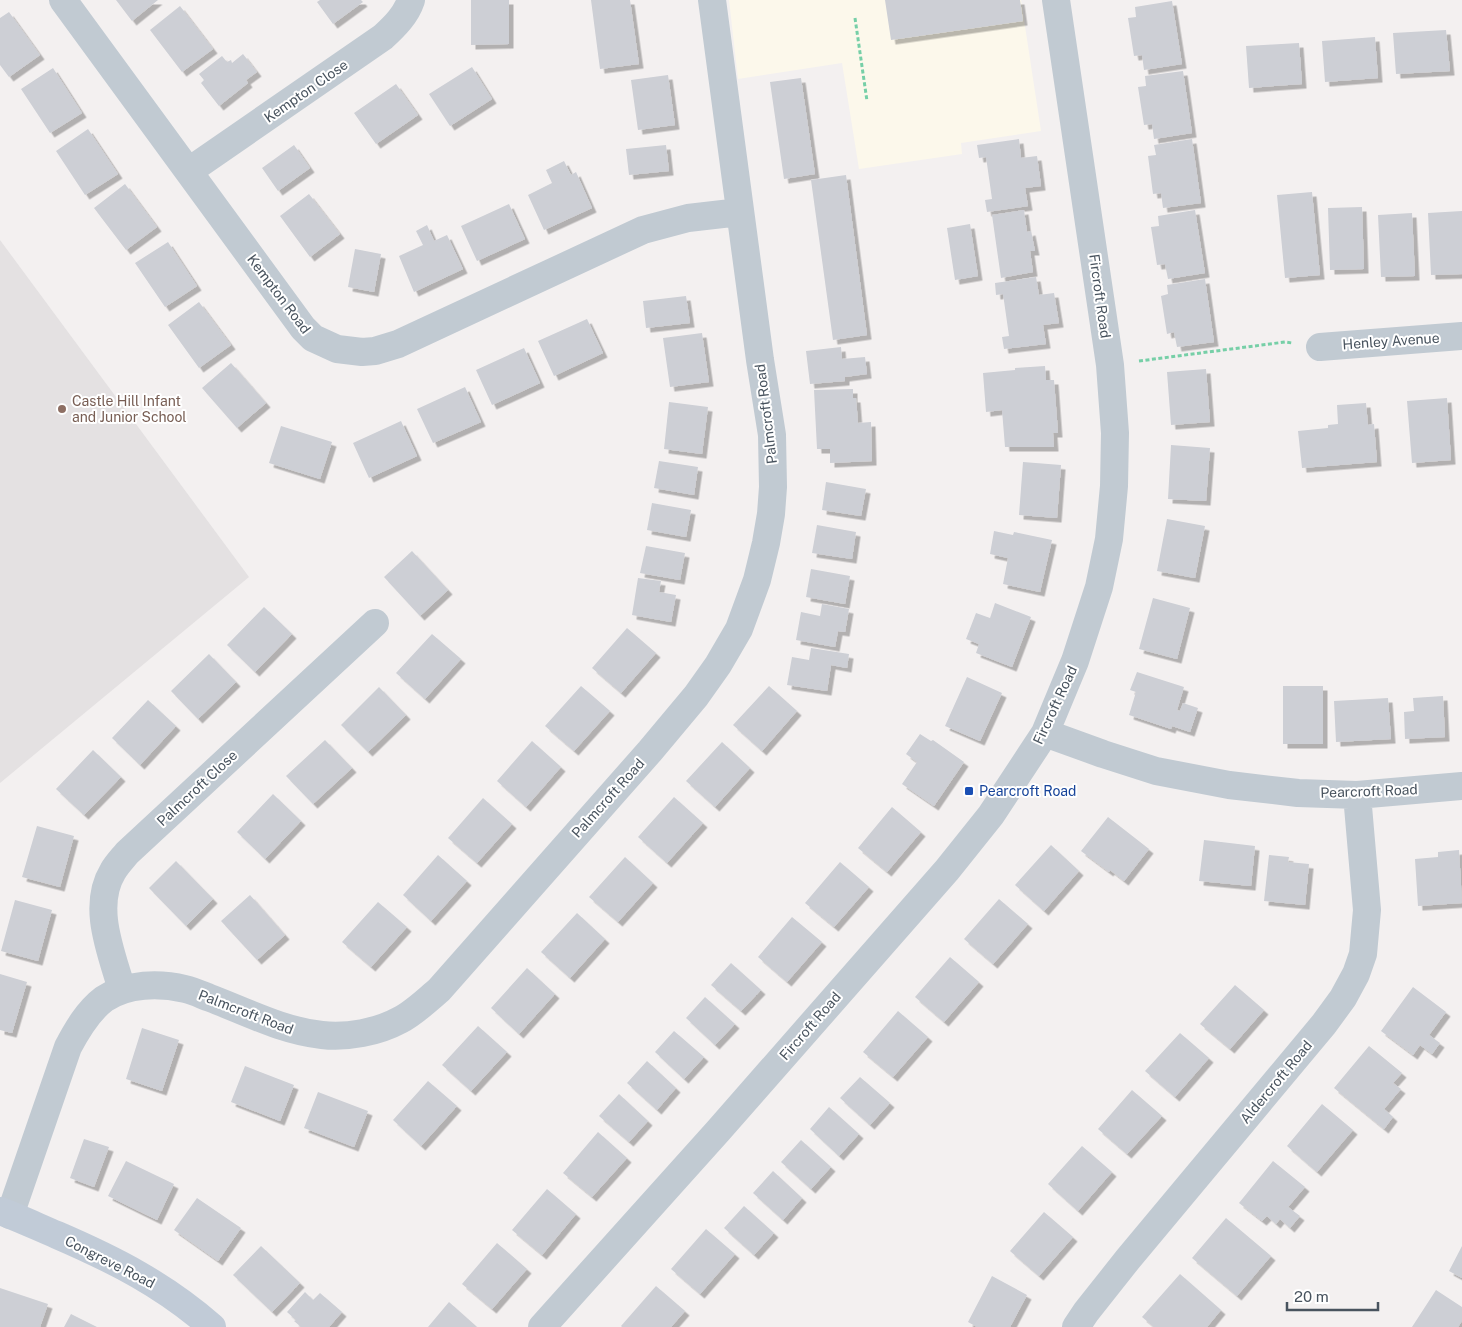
<svg xmlns="http://www.w3.org/2000/svg" width="1462" height="1327" font-family="'Public Sans',sans-serif">
  <style>
    .commercial { fill: #fcf8eb }
    .education { fill: #e4e1e2 }
    .building { fill: #cdcfd5; filter: url(#shadow) }
    .lines { fill: none; stroke-linecap: round; stroke-linejoin: round }
    .path { stroke: #76cfa7; stroke-width: 3; stroke-dasharray: 4 2.5; stroke-linecap: butt }
    .street { stroke: #c1cad2; stroke-width: 28 }
    .secondary { stroke: #c1cbd7; stroke-width: 28 }
    .education-dot { fill: #8d6e63; stroke: #fff; stroke-width: 2 }
    .transit-dot { fill: #1a4fb4; stroke: #fff; stroke-width: 2 }
    .labels { text-anchor: middle; dominant-baseline: central; stroke-width: 4; stroke-linejoin: round; paint-order: stroke }
    .street-label { font-size: 14px; fill: #48535e; stroke: #fff }
    .education-label { font-size: 14px; fill: #785e54; stroke: #fff; text-anchor: start }
    .transit-label { font-size: 14px; fill: #164399; stroke: #fff; text-anchor: start }
  </style>
  <defs>
    <filter id="shadow"><feDropShadow dx="4.5" dy="4.5" stdDeviation="0" flood-color="#0004"/></filter>
  </defs>
  <rect width="100%" height="100%" fill="#f3f0f0"/>
  <!-- commercial -->
  <path class="commercial" d="M729 0H1021L1041 131 961 143 962 154 859 169 842 63 738 79Z"/>
  <!-- education -->
  <path class="education" d="M0 240 249 577 0 783Z"/>
  <!-- building -->
  <path class="building" d="M116 0H158L132 21Z
    M320 0H361L363 2 333 24 317 2Z
    M471 0H509V44L471 45Z
    M591 0H630L639 64 600 69Z
    M885 0H1020L1023 21 891 40Z
    M1172 1 1182 64 1144 70 1142 55 1134 56 1128 18 1136 17 1135 7Z
    M180 6 213 49 182 72 150 30Z
    M9 12 40 55 9 77 0 65V18Z
    M1446 30 1450 71 1396 74 1393 33Z
    M1375 37 1378 78 1325 82 1322 41Z
    M1299 43 1302 84 1249 88 1246 46Z
    M243 54 257 72 246 80 248 83 219 106 201 83 204 80 199 74 222 56 227 62 231 60 232 63Z
    M472 67 492 99 450 126 429 94Z
    M53 68 82 113 50 133 21 89Z
    M1183 71 1192 133 1154 139 1152 124 1144 125 1138 87 1146 86 1145 76Z
    M668 75 675 125 638 130 631 80Z
    M801 78 815 174 784 179 770 82Z
    M396 84 418 115 376 144 354 113Z
    M88 129 118 174 85 195 56 151Z
    M1019 139 1021 158 1037 156 1041 186 1025 188 1028 206 987 212 985 200 992 199 986 157 979 158 977 145Z
    M1192 139 1201 203 1163 208 1161 193 1153 194 1148 156 1156 155 1154 145Z
    M294 145 310 168 278 191 262 168Z
    M666 145 669 171 629 175 626 149Z
    M564 161 571 175 576 172 592 208 544 230 528 195 552 183 546 170Z
    M846 175 867 335 833 340 811 180Z
    M125 184 157 227 126 250 94 208Z
    M1312 192 1320 275 1285 278 1277 195Z
    M309 194 340 234 310 257 280 216Z
    M509 204 525 239 477 261 461 226Z
    M1362 207 1364 269 1330 270 1328 208Z
    M1024 210 1027 232 1031 231 1035 251H1030L1033 272 1001 278 992 215Z
    M1195 210 1205 273 1168 279 1165 264 1157 265 1151 227 1159 226 1158 216Z
    M1462 211V274L1431 275 1428 213Z
    M1412 213 1415 276 1381 277 1378 215Z
    M970 224 978 276 955 280 947 228Z
    M427 225 434 241 447 235 463 269 414 292 399 256 423 245 416 231Z
    M168 242 197 286 165 307 135 263Z
    M355 249 381 254 374 292 348 287Z
    M1036 277 1039 295 1054 293 1059 323 1043 325 1046 344 1004 349 1002 337 1009 336 1003 294 996 295 995 283Z
    M1205 279 1214 342 1177 347 1174 332 1167 334 1161 296 1168 294 1167 285Z
    M686 296 690 323 646 328 643 301Z
    M199 302 231 345 199 368 168 325Z
    M587 319 603 353 554 376 538 341Z
    M702 333 709 382 670 387 663 338Z
    M841 347 842 359 865 357 867 374 845 377V381L810 384 806 351Z
    M524 348 540 383 492 405 476 370Z
    M231 363 266 403 237 428 202 388Z
    M1045 366 1046 380H1054L1058 433H1053L1054 447H1005L1002 410 986 412 983 373 1015 370V368Z
    M1206 369 1210 422 1171 425 1167 372Z
    M465 387 481 422 433 443 417 409Z
    M853 389V398H856L858 423 871 422 872 461 830 463V449H817L814 390Z
    M1447 398 1451 460 1412 463 1407 401Z
    M669 402 708 407 702 454 664 449Z
    M1366 403 1368 425 1374 424 1377 462 1302 468 1298 431 1328 428V425L1338 424 1337 405Z
    M401 421 417 456 369 478 353 443Z
    M281 426 332 442 320 479 269 463Z
    M1171 445 1210 448 1206 501 1168 499Z
    M659 461 698 467 694 495 654 488Z
    M1023 462 1061 465 1057 518 1019 515Z
    M826 482 866 489 861 516 822 510Z
    M652 503 691 510 686 537 647 530Z
    M1167 519 1205 526 1195 578 1157 571Z
    M817 525 856 532 852 559 812 553Z
    M994 531 1013 535 1014 532 1052 540 1040 592 1003 584 1008 558 990 554Z
    M646 546 685 553 680 580 640 573Z
    M412 551 448 590 420 616 384 577Z
    M811 569 850 576 845 604 806 597Z
    M638 578 661 581 659 592 676 595 671 622 632 615Z
    M1153 598 1190 608 1177 659 1139 649Z
    M995 603 1031 617 1012 667 976 653 979 644 966 639 976 613 990 618Z
    M822 604 849 609 845 632 838 631 835 647 796 640 801 612 820 616Z
    M264 607 292 634 255 672 227 645Z
    M627 628 656 653 621 693 592 668Z
    M432 634 461 659 425 699 396 673Z
    M811 648 849 654 847 668 831 665 827 691 787 685 792 657 809 660Z
    M209 654 236 682 198 719 171 691Z
    M1137 672 1184 687 1177 710 1180 711 1183 703 1198 708 1190 732 1172 726 1171 729 1129 715 1136 692 1130 690Z
    M967 677 1002 693 980 741 945 726Z
    M581 686 610 711 574 751 545 726Z
    M769 686 797 711 762 751 733 725Z
    M1283 686H1323V744H1283Z
    M379 687 406 715 368 752 341 725Z
    M1443 696 1445 737 1405 739 1404 712 1414 711 1413 698Z
    M1388 698 1391 739 1336 742 1334 701Z
    M148 700 176 726 140 765 112 738Z
    M920 734 931 741 933 740 964 762 934 806 902 784 917 762 906 754Z
    M325 740 352 768 313 804 286 776Z
    M532 741 561 767 526 807 497 781Z
    M722 742 750 768 715 807 686 781Z
    M93 750 121 777 84 815 56 789Z
    M273 794 301 821 265 859 237 832Z
    M674 797 703 823 667 863 638 837Z
    M483 798 512 824 477 863 448 838Z
    M892 807 921 832 887 872 858 848Z
    M1108 817 1149 849 1124 881 1110 870 1109 872 1081 851Z
    M37 826 74 836 60 887 22 877Z
    M1204 840 1255 846 1251 886 1199 881Z
    M1051 845 1079 871 1044 911 1015 885Z
    M1459 850 1462 903 1418 906 1415 859 1438 857V852Z
    M438 855 467 881 431 921 403 895Z
    M1269 855 1289 857 1288 862 1309 864 1305 905 1264 901Z
    M625 857 653 883 618 922 589 897Z
    M176 861 213 899 186 926 149 888Z
    M840 862 869 887 834 927 805 903Z
    M250 895 285 935 257 960 221 921Z
    M999 899 1028 924 993 964 964 939Z
    M15 900 52 910 38 961 1 951Z
    M378 902 407 927 371 967 342 942Z
    M577 913 605 939 570 978 541 952Z
    M792 917 822 942 787 982 758 957Z
    M950 957 979 982 944 1022 915 997Z
    M731 963 761 990 741 1011 711 985Z
    M527 968 555 994 519 1034 491 1008Z
    M0 974 27 982 12 1033 0 1030Z
    M1235 985 1264 1010 1230 1049 1200 1024Z
    M1413 987 1446 1012 1429 1035 1440 1043 1432 1054 1420 1045 1413 1055 1381 1031Z
    M705 997 735 1024 715 1045 686 1018Z
    M898 1011 928 1037 893 1077 863 1052Z
    M478 1026 507 1052 471 1091 442 1065Z
    M142 1028 179 1040 162 1091 126 1079Z
    M674 1031 704 1057 684 1079 655 1052Z
    M1180 1033 1209 1058 1175 1097 1145 1071Z
    M1369 1046 1402 1073 1393 1083 1401 1089 1384 1109 1393 1117 1384 1129 1334 1088Z
    M647 1061 676 1088 657 1110 627 1083Z
    M245 1066 294 1085 280 1121 231 1102Z
    M860 1077 890 1103 870 1125 840 1098Z
    M428 1081 457 1106 421 1146 393 1120Z
    M1132 1090 1162 1116 1127 1154 1098 1129Z
    M318 1092 368 1111 354 1147 304 1128Z
    M619 1094 648 1121 629 1142 599 1116Z
    M1322 1104 1353 1130 1317 1172 1287 1146Z
    M829 1107 859 1134 839 1156 810 1129Z
    M598 1132 627 1158 592 1197 563 1173Z
    M84 1139 109 1147 94 1187 70 1178Z
    M801 1140 831 1167 811 1189 781 1162Z
    M1082 1146 1112 1172 1078 1211 1048 1184Z
    M126 1161 174 1184 157 1220 108 1196Z
    M1273 1161 1305 1187 1288 1207 1300 1216 1290 1228 1280 1219 1276 1224 1267 1216 1262 1221 1239 1203Z
    M773 1171 802 1198 783 1220 753 1193Z
    M547 1189 576 1214 542 1255 512 1230Z
    M197 1198 241 1228 218 1261 174 1230Z
    M744 1206 774 1233 754 1255 724 1228Z
    M1044 1212 1073 1237 1039 1276 1010 1251Z
    M1226 1218 1271 1256 1237 1296 1192 1258Z
    M706 1229 735 1254 700 1294 671 1269Z
    M497 1243 527 1269 492 1309 462 1284Z
    M261 1246 300 1283 272 1312 233 1275Z
    M1462 1246V1278L1449 1271Z
    M1180 1274 1221 1310 1207 1327H1154L1142 1317Z
    M992 1276 1027 1295 1010 1327H977L968 1322Z
    M656 1286 685 1311 671 1327H622L621 1326Z
    M0 1288 48 1304 40 1327H0Z
    M1436 1290 1462 1307V1321L1458 1327H1412Z
    M305 1292 313 1300 320 1293 342 1312 329 1327H301L294 1321 296 1320 287 1312Z
    M449 1302 477 1327H428Z
    M71 1314 97 1327H64Z"/>
  <g class="lines">
    <!-- path -->
    <path class="path" d="M855 18 867 101
      M1139 361 1285 342 1292 343"/>
    <!-- street -->
    <path class="street" d="M63 0 303 328 313 338 337 349 362 352 375 351 398 344 643 230 688 218 740 212
      M189 171 383 37C395 26 406 15 411 0
      M1320 347 1462 336
      M1045 733 1103 754 1156 771 1229 785 1298 793 1357 795 1462 786
      M122 990C112 954 91 907 113 871 117 864 123 858 127 853L375 623
      M10 1215 68 1047C77 1030 88 1011 104 999 127 983 160 983 185 989 194 991 202 995 210 998 247 1012 283 1031 322 1035 347 1038 378 1032 400 1020 414 1013 427 1000 439 990L650 751 696 696 718 665 739 629 757 580 766 543 771 514 773 487 772 435 760 360 712 0
      M542 1327 718 1131 947 870 991 815 1045 733 1075 661 1099 587 1109 539 1114 486 1115 433 1110 365 1056 0
      M1076 1327 1086 1312 1128 1259 1324 1024 1343 998 1356 974 1363 954 1367 910 1357 795"/>
    <!-- secondary -->
    <path class="secondary" d="M0 1211C19 1218 38 1227 57 1235 115 1260 164 1285 212 1327"/>
  </g>
  <!-- markers -->
  <circle class="education-dot" cx="62" cy="409" r="5"/>
  <rect class="transit-dot" x="964" y="786" width="10" height="10" rx="2.5"/>
  <g class="labels">
    <!-- street labels -->
    <g class="street-label">
      <text transform="translate(306 91) rotate(-35)">Kempton Close</text>
      <text transform="translate(279 294) rotate(53)">Kempton Road</text>
      <text transform="translate(1100 296) rotate(82)">Fircroft Road</text>
      <text transform="translate(1391 341) rotate(-4)">Henley Avenue</text>
      <text transform="translate(766 414) rotate(-97)">Palmcroft Road</text>
      <text transform="translate(1055 705) rotate(-65)">Fircroft Road</text>
      <text transform="translate(197 788) rotate(-43)">Palmcroft Close</text>
      <text transform="translate(1369 791) rotate(-2)">Pearcroft Road</text>
      <text transform="translate(608 798) rotate(-48)">Palmcroft Road</text>
      <text transform="translate(246 1012) rotate(21)">Palmcroft Road</text>
      <text transform="translate(810 1026) rotate(-49)">Fircroft Road</text>
      <text transform="translate(1276 1082) rotate(-50)">Aldercroft Road</text>
      <text transform="translate(110 1262) rotate(27)">Congreve Road</text>
    </g>
    <!-- education labels -->
    <g class="education-label">
      <text x="72" y="401">Castle Hill Infant<tspan x="72" dy="16">and Junior School</tspan></text>
    </g>
    <!-- transit labels -->
    <g class="transit-label">
      <text x="979" y="791">Pearcroft Road</text>
    </g>
  </g>
  <!-- scale -->
  <path d="M1287 1302v8h91v-8" fill="none" stroke="#48535e" stroke-width="2.5"/>
  <text x="1294" y="1302" font-size="15" fill="#48535e" stroke="#ffffff" stroke-width="4" paint-order="stroke">20 m</text>
</svg>
